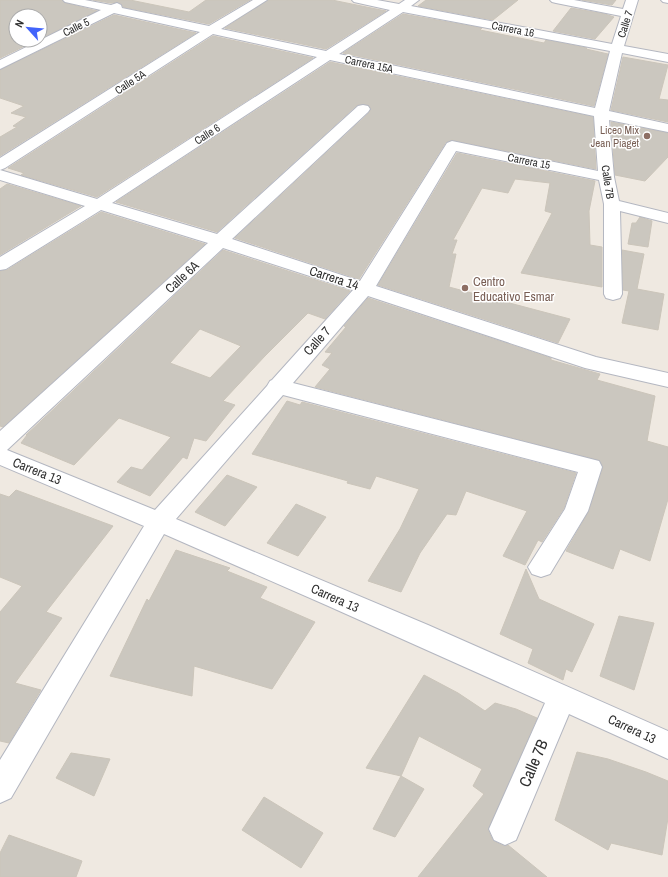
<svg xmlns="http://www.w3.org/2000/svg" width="668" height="877" font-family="'Archivo Narrow',sans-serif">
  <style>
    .building { fill: #cbc7bf; stroke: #cbc5ba; fill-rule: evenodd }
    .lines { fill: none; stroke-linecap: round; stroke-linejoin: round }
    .minor-casing { stroke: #b4b7c1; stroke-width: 2 }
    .minor { fill: #fff; fill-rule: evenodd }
    .education-dot { fill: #8d6e63; stroke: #fff; stroke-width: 1.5 }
    .labels { text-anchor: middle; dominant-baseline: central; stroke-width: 3; stroke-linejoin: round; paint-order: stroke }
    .far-street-label { font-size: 11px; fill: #2e2e2e; stroke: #fff }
    .far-education-label { font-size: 11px; fill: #785e54; stroke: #fff; text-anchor: end }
    .street-label { font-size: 13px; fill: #2e2e2e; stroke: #fff }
    .education-label { font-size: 13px; fill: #785e54; stroke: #fff; text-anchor: start }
    .near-street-label { font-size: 16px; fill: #2e2e2e; stroke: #fff }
  </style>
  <rect width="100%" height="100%" fill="#efe9e1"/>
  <!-- building -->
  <path class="building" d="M0 0H62L65 3 97 11 40 39V16H16V40H37L0 58Z
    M93 0H130L189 12 206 0H250L209 24 123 7 122 4 118 2 111 3Z
    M268 0H332L386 11 326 49 225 28Z
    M426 0H518L493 20 418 6Z
    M582 0H616L612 5Z
    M571 8 605 14 614 17 595 39 553 31Z
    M403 14 482 28 480 30 544 43 546 40 587 48 586 49 608 54 594 106 343 53Z
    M114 15 196 33 0 156V137L17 127 13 126 26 117 11 113 24 106 0 98V70Z
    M213 36 313 58 97 197 21 175 24 173 8 168Z
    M623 57 668 65 659 99 668 100V122L611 110Z
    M330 62 593 117 596 169 452 140 446 142 359 279 235 238 369 113 371 108 368 105H357L217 232 116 202Z
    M611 122 668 133V157L645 181 615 175Z
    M457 153 595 181 589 211 590 245 602 247V287L521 273 552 213 545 211 550 183 515 179 508 193 482 188 453 240H457L452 254H456L449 287 570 319 558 343 378 285Z
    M7 184 81 206 0 255V189Z
    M101 212 205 244 3 427 0 426V271L7 270Z
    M640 217 652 221 648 247 628 244 632 223H636Z
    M223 250 350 291 325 319 308 313 265 356 223 401 235 405 206 441 194 438 187 459 183 457 150 496 117 482 131 467 142 470 171 437 119 418 74 465 21 443 27 435H26ZM200 329 241 346 210 378 170 363Z
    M622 250 644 254 637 289 664 294 658 330 622 323 629 291 623 290Z
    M368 298 551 358V360L600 374 597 380 655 396 647 441 668 447V499L650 561 620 549 613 569 566 551 589 511 603 467 599 460 315 387 330 369 322 365 332 353 325 352 346 327 344 326Z
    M287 401 300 405 302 402 576 473 564 508 542 542 538 540 525 565 503 556 527 511 466 491 456 515 447 514 420 553 401 592 368 581 400 529 419 489 376 476 370 489 347 483 348 481 252 454Z
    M227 475 257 487 225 526 195 512Z
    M16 490 113 526 46 612 62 618 15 683 41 690 9 743 0 741V612L22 586 0 577V494L9 497Z
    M296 504 326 517 298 556 267 543Z
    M176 550 230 568 227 571 267 587 260 598 315 622 272 689 194 666 192 696 110 676 147 599 149 601Z
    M526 569 539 599 594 624 572 672 566 669 563 680 528 663 533 649 500 634Z
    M619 616 654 623 634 690 600 676Z
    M424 675 458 693 485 711 495 703 516 709 537 718 488 830 493 841 504 846 508 845 547 877H418L484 794 473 786 482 769 419 736 401 776 366 768Z
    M577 752 608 759 646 772 668 781V818L662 855 611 843 608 850 555 820Z
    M71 753 110 759 94 796 56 778Z
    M401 776 424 789 395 837 373 829Z
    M264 797 323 833 301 868 242 830Z
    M9 835 82 861 76 877H0V853Z"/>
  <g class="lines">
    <!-- minor casing -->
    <g class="minor-casing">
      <path id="minor" d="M63 0H85L111 5 117 3 121 5 122 8 209 26 253 0H267L221 29 326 51 390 10 354 2 352 0H377L399 4 405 0H419L411 6 612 44 621 16 556 3 552 2 550 0H574L623 9 626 0H638L624 46 668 54V62L622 53 609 111 668 124V132L609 120 614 177 619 201 668 213V223L620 211 622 294 620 298 613 300 606 298 604 294V204L599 180 456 151 376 286 596 357 668 373V387L585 368 368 296 293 383 599 461 602 467 588 511 550 574 541 577 532 574 528 567 565 509 578 472 283 395 176 519 428 625 668 731V759L569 714 516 840 505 845 494 840 489 829 545 703 326 605 164 534 11 798 0 803V760L144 526 0 465V431L208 243 101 210 6 269 0 270V257L85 206 0 180V170L97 199 317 57 213 34 5 168 0 170V158L200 32 114 13 0 69V60L101 10 65 2ZM403 12 610 51 595 108 339 54ZM330 60 594 116 598 171 452 141 447 143 360 281 232 239 368 112 370 109 368 106 363 105 358 106 217 234 112 203ZM223 248 353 290 272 380 270 381 267 386 155 510 7 450Z
        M661 0H668V3L663 2Z"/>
    </g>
    <!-- minor -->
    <use href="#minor" class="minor"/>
  </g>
  <!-- markers -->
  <g class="education-dot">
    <circle cx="647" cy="136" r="4"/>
    <circle cx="465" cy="288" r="4"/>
  </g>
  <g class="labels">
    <!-- far-street labels -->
    <g class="far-street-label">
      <text transform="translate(625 24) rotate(-72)">Calle 7</text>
      <text transform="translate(76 27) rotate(-26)">Calle 5</text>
      <text transform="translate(513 29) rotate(11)">Carrera 16</text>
      <text transform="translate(369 64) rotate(12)">Carrera 15A</text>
      <text transform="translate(130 82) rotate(-33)">Calle 5A</text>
      <text transform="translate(207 134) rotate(-33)">Calle 6</text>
      <text transform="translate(529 161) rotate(11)">Carrera 15</text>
      <text transform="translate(608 182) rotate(81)">Calle 7B</text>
    </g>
    <!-- far-education labels -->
    <g class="far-education-label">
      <text x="639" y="130">Liceo Mix<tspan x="639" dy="13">Jean Piaget</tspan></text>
    </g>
    <!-- street labels -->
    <g class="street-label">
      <text transform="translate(182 277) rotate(-43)">Calle 6A</text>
      <text transform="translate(334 278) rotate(18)">Carrera 14</text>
      <text transform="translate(317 341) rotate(-48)">Calle 7</text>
      <text transform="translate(37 471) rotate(22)">Carrera 13</text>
      <text transform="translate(335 598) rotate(24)">Carrera 13</text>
      <text transform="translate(632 729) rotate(25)">Carrera 13</text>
    </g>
    <!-- education labels -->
    <g class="education-label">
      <text x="473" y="281">Centro<tspan x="473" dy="15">Educativo Esmar</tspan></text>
    </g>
    <!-- near-street labels -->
    <g class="near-street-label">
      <text transform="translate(533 763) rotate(-67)">Calle 7B</text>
    </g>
  </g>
  <!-- north arrow -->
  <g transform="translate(28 28) rotate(297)"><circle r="19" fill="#ffffff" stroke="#ababab"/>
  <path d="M0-3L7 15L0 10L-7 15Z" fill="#4264fb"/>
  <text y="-6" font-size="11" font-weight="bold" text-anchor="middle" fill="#2e2e2e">N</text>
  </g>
</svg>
